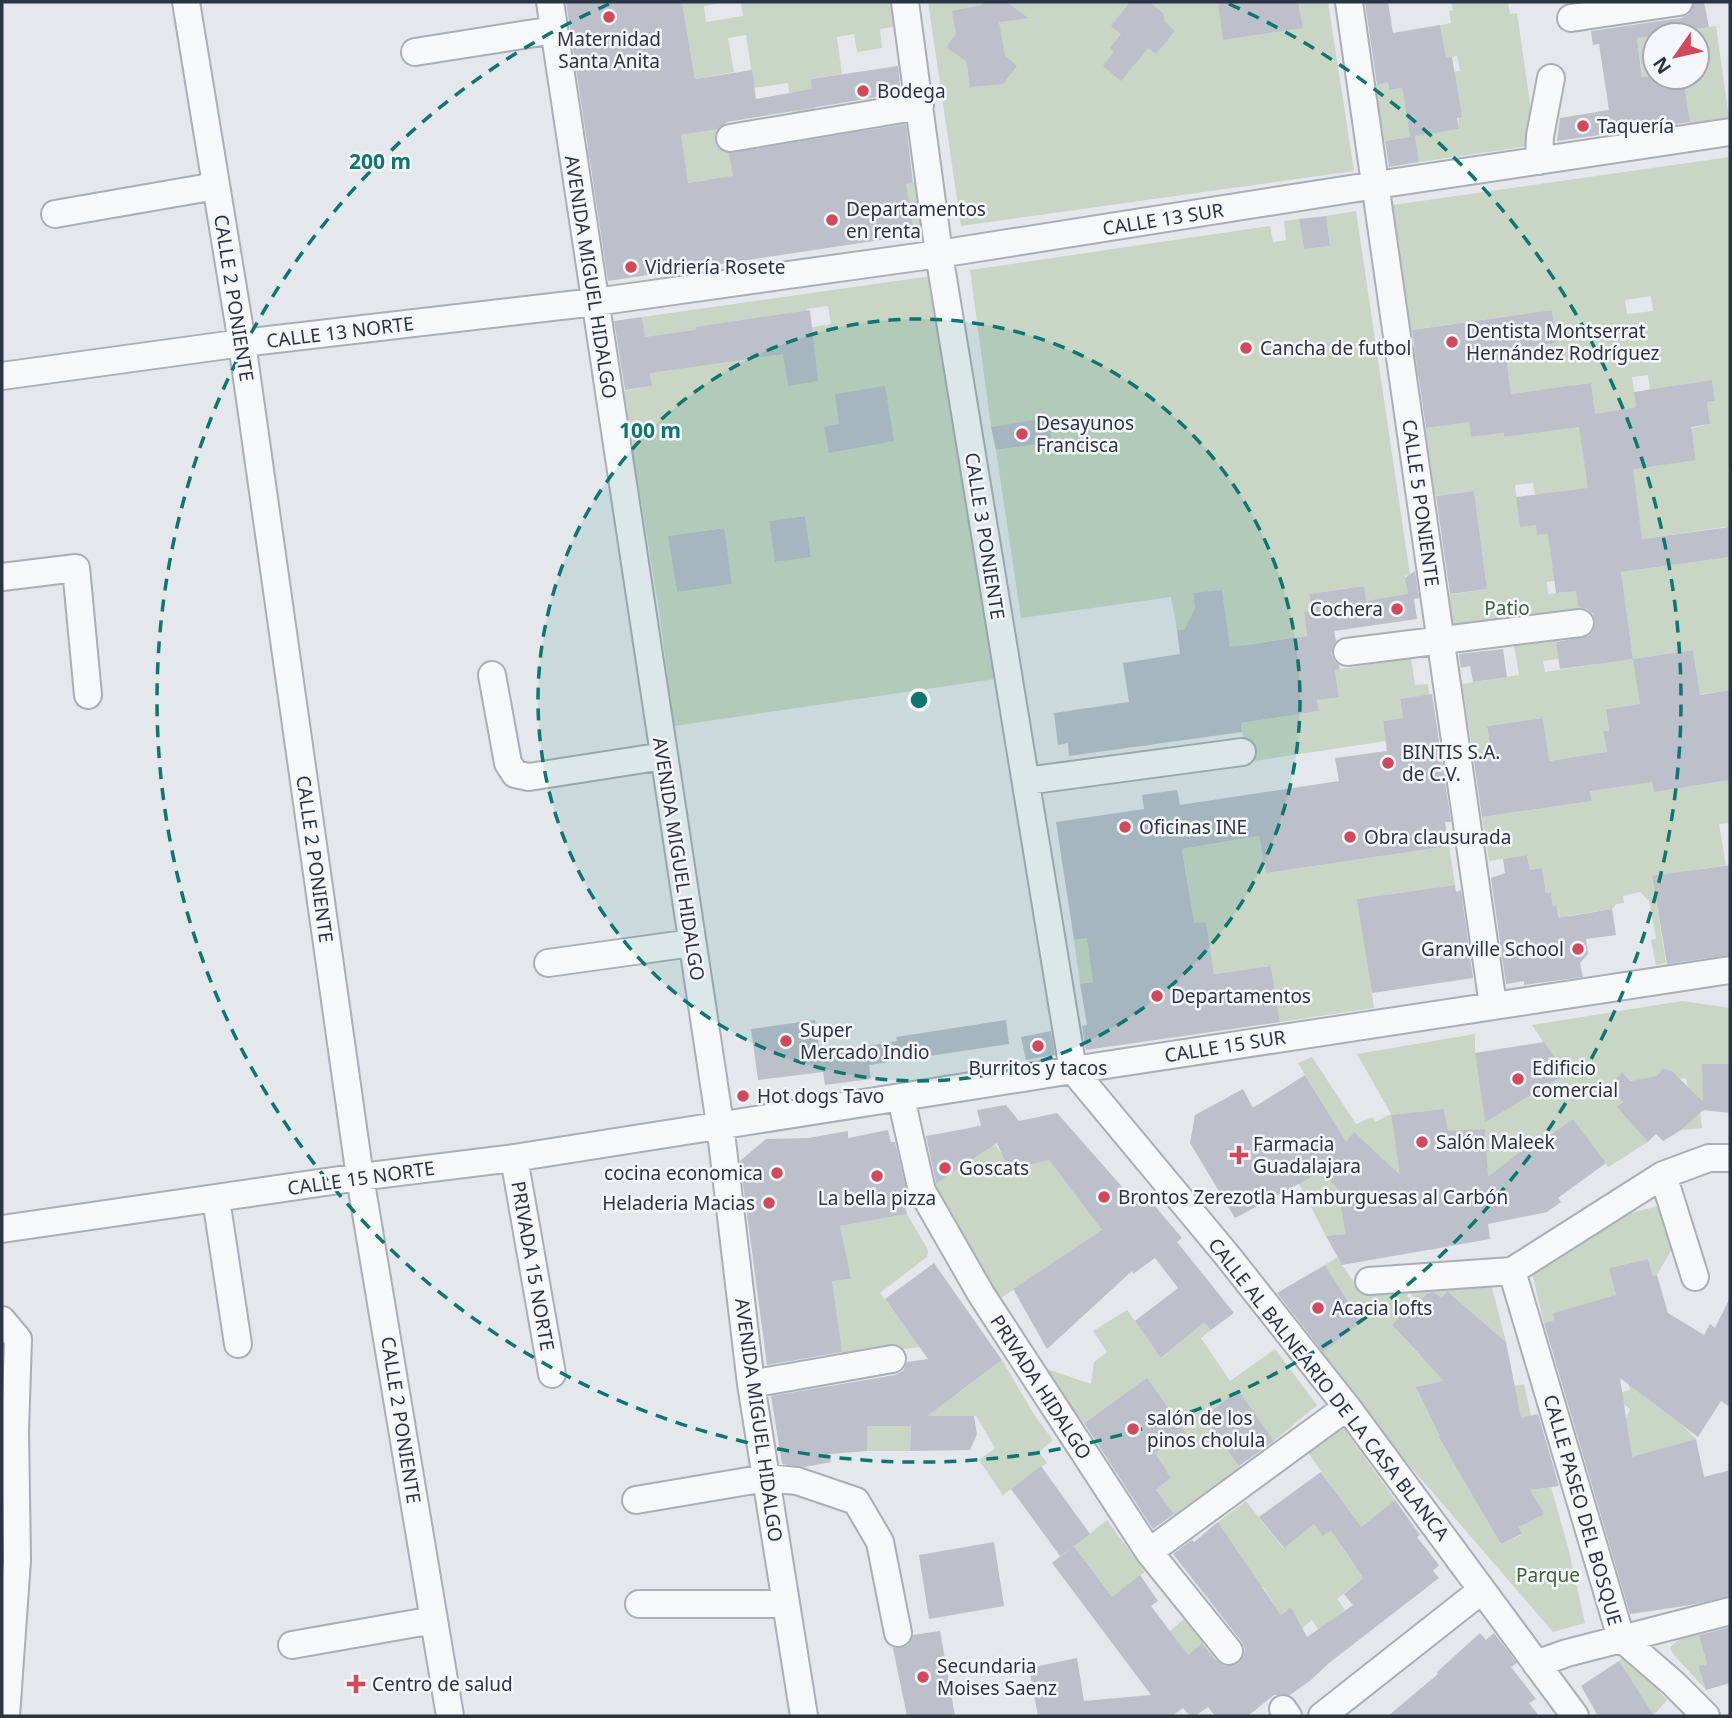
<svg xmlns="http://www.w3.org/2000/svg" width="1732" height="1718" font-family="'Noto Sans',sans-serif">
  <style>
    .green { fill: #c9d6c5; fill-rule: evenodd }
    .building { fill: #bbc0ca }
    .lines { fill: none; stroke-linecap: round; stroke-linejoin: round }
    .minor-casing { stroke: #a9aeb7; stroke-width: 30 }
    .minor { stroke: #f7f8fa; stroke-width: 26 }
    .ring { fill: none; stroke: #0f766e; stroke-width: 3.5; stroke-dasharray: 12 9 }
    .poi-dot { fill: #d1495b; stroke: #f4f6f9; stroke-width: 2.5 }
    .labels { text-anchor: middle; dominant-baseline: central; stroke-width: 5; stroke-linejoin: round; paint-order: stroke }
    .poi-label { font-size: 19px; fill: #2b3445; stroke: #f4f6f9; text-anchor: start }
    .street-label { font-size: 19px; fill: #2b3445; stroke: #f4f6f9 }
    .park-label { font-size: 19px; fill: #3f6138; stroke: #f4f6f9 }
    .centre { fill: #0f766e; stroke: #f4f6f9; stroke-width: 3.5 }
    .ring-label { font-size: 21px; text-anchor: middle; font-weight: bold; fill: #0f766e; stroke: #f4f6f9; stroke-width: 5; stroke-linejoin: round; paint-order: stroke }
  </style>
  <rect width="100%" height="100%" fill="#e4e7ec"/>
  <!-- green -->
  <path class="green" d="M682 2H727L704 6 706 22 743 16 741 2H901L904 25 880 29 882 48 857 52 854 34 837 37 842 74 811 79 816 117 793 120 788 83 754 88 746 35 728 38 734 72 695 79Z
    M928 2H1218L1219 6 1269 2 1259 3 1224 40 1302 28 1299 8 1281 11 1280 2H1328L1354 171 961 226Z
    M1451 2H1508L1510 14 1517 13 1536 145 1419 162 1415 136 1459 129 1454 72 1460 71 1457 56 1446 58 1440 25 1451 23 1449 11 1453 10Z
    M1716 26 1729 118 1690 123 1683 77H1697V35H1658Z
    M1655 35V77L1646 101 1637 38Z
    M1388 82 1389 90 1402 88 1410 137 1382 141 1374 85Z
    M863 126 872 188 918 182 926 233 914 235 910 212H905L904 205 887 204V208L877 210 875 199 866 200 867 209 860 211 865 242 860 243 852 192H848L846 176 857 174 854 151 840 153 839 143 845 141 843 129Z
    M726 127 739 208 706 180 688 183 692 209 613 154 588 158 587 149 655 138 684 160 681 135Z
    M1730 157V469H1728L1730 484V690L1676 698 1672 671 1696 668 1693 650 1634 659 1640 704 1606 709 1609 731 1603 732 1607 752H1610L1615 784 1623 783 1624 786 1648 782 1646 766 1650 765 1647 746 1730 734V746L1727 747 1730 769V823L1719 824 1726 865 1652 877 1666 963 1656 965 1651 940 1656 938 1649 901 1640 892 1623 896 1624 903 1616 904 1612 909 1568 916 1573 950 1502 961 1501 950 1555 942 1553 925 1560 923 1558 907H1553L1551 892 1546 893 1542 868 1530 870 1527 855 1489 861 1482 817 1592 801 1587 769 1571 771 1569 758 1499 768 1497 757 1532 752 1530 735 1545 733 1543 718 1487 726 1492 758 1474 761 1462 684 1519 675 1513 640 1555 634 1559 659 1543 661 1545 672 1597 664 1590 619 1627 615 1621 572 1730 557 1725 527 1642 539 1637 506 1611 510 1609 504 1604 505 1602 495 1595 496 1594 488 1535 495 1533 483 1515 485 1520 527 1536 525 1538 535 1613 525 1616 543 1601 545 1599 539 1584 541 1583 538H1575L1576 542 1553 545 1555 559 1552 560 1553 568 1558 567 1560 580 1547 582 1548 594 1577 591 1575 578H1581L1587 620 1453 637 1447 595 1487 589 1474 491 1434 496 1425 428 1469 422 1472 437 1504 433 1505 437 1549 430 1543 390 1511 394 1508 374 1470 379 1468 370 1417 377 1413 348 1424 346 1426 358 1492 349 1490 337 1518 334 1520 348 1556 343 1552 310 1410 330 1392 205ZM1651 296 1653 311 1627 314 1625 300ZM1648 375 1650 390 1681 386 1684 402 1693 401 1690 383 1712 381 1715 401 1707 402 1710 424 1674 432V436L1657 438 1656 433 1622 438 1618 410 1636 407 1632 377ZM1590 383 1594 404 1576 407 1574 385ZM1622 438 1624 454 1606 457 1607 464 1639 459 1637 448 1693 440 1696 459 1586 475 1582 443ZM1628 623 1633 659 1617 661 1612 626ZM1719 749 1724 781 1654 792 1652 782 1661 781 1659 763 1694 755V753Z
    M1356 211 1410 575 1405 576 1408 595 1366 601 1363 586 1309 594 1311 611 1304 613 1307 636 1241 645 1246 684 1230 647 1222 590 1193 594 1195 608 1191 628 1177 630 1171 597 1021 618 996 450 1051 442 1048 419 991 427 970 270 1270 226 1273 242 1286 240 1284 221 1299 219 1304 249 1330 246 1326 216Z
    M932 276 995 679 674 726 659 610 623 391 652 386 642 317ZM828 306 831 324 807 328 806 309ZM805 516 811 556 775 562 769 521ZM723 528 732 584 677 592 669 536Z
    M1411 658 1415 685 1428 684 1429 695 1400 699 1403 718 1383 721 1386 741 1247 762 1241 723 1318 711 1317 700 1339 696 1335 670Z
    M1259 836 1266 873 1449 846 1455 885 1358 899 1374 1008 1280 1022 1271 966 1214 974 1206 922 1185 925 1188 884 1182 849Z
    M1094 937 1101 980 1080 984 1074 940Z
    M1682 1001 1730 1008V1064H1702L1704 1111 1700 1112 1702 1128 1681 1130 1694 1117 1686 1078 1680 1079C1673 1073 1670 1069 1660 1071L1657 1077 1644 1078 1636 1085 1622 1072 1623 1101 1618 1107 1648 1142 1608 1167 1573 1119 1542 1144 1537 1138 1525 1148 1527 1154 1514 1168 1463 1243 1431 1250 1422 1196 1356 1233 1326 1236 1299 1184 1253 1107 1257 1105 1270 1123 1328 1113 1298 1063 1312 1057 1356 1124 1373 1117 1375 1122 1391 1114 1357 1054 1475 1034V1053L1485 1121 1565 1074 1532 1025ZM1444 1109 1452 1157 1473 1130 1485 1129 1487 1166 1401 1179 1391 1115Z
    M980 1125 1001 1153 1008 1169 1046 1156 1103 1231 998 1300 939 1207 935 1183 981 1153 969 1128Z
    M1663 1205 1673 1247 1657 1275 1653 1276 1648 1259 1609 1268 1645 1397 1682 1425 1696 1439 1606 1466 1630 1409 1610 1395 1630 1390 1623 1359 1585 1304 1553 1313 1554 1320 1544 1323 1530 1265 1597 1221Z
    M907 1214 928 1250 927 1257 880 1293 920 1347 842 1357 832 1281 850 1279 840 1226Z
    M1337 1257 1361 1293 1490 1280 1506 1342 1447 1291 1442 1298 1430 1291 1419 1301 1409 1293 1407 1296 1412 1302 1392 1325 1421 1357 1438 1337 1461 1378 1425 1404 1524 1384 1531 1416 1438 1437 1476 1498 1551 1487 1567 1543 1585 1623 1553 1632 1316 1357 1361 1322 1325 1265ZM1479 1505 1543 1514 1519 1527 1522 1535 1501 1544Z
    M1191 1306 1211 1330 1201 1338 1230 1381 1275 1349 1317 1405 1274 1441 1238 1391 1204 1416 1240 1467 1175 1516 1156 1490 1171 1478 1155 1453 1186 1433 1147 1379 1080 1425 1044 1368 1091 1384 1094 1362 1107 1352 1093 1331 1127 1310 1162 1358 1188 1335Z
    M1002 1360 1035 1416 1053 1440 1039 1452 1047 1463 1003 1495 979 1460 995 1448 976 1416H924L912 1396 910 1451H867V1426H901L898 1402 933 1364 957 1394Z
    M1343 1427 1395 1500 1340 1544 1363 1578 1337 1599 1345 1610 1328 1623 1324 1637 1312 1620 1302 1628 1291 1607 1281 1615 1263 1587 1239 1599 1225 1581 1246 1563 1218 1522 1246 1501 1283 1548 1314 1524 1351 1514 1307 1451Z
    M1107 1520 1145 1572 1112 1597 1074 1546Z
    M1184 1619 1204 1642 1167 1672 1149 1649Z
    M1699 1633 1707 1664 1698 1666 1706 1690 1673 1654 1670 1647 1678 1640Z
    M1627 1656 1667 1700 1653 1716H1628L1623 1706 1640 1695 1619 1661Z"/>
  <!-- building -->
  <path class="building" d="M566 2H682L695 79 752 70 756 99 812 89 811 79 898 66 901 93 727 122 718 129 681 135 688 183 733 176 729 153 906 124 913 183 906 184 914 235 608 281Z
    M985 2H1007L1028 18 999 22 1005 56 1017 66 1003 84 970 87 967 62 946 47 956 34 952 11 982 5Z
    M1130 2H1149L1163 13 1165 22 1175 31 1156 54 1148 48 1121 81 1103 66 1114 52 1110 48 1121 34 1111 26Z
    M1218 2H1298L1303 28 1223 40Z
    M1365 2H1388L1393 33 1440 25 1446 58 1452 57 1462 117 1457 118 1459 129 1410 137 1402 88 1389 90 1388 82 1377 85Z
    M1694 2H1704L1709 27 1637 38 1642 77H1683L1690 122 1557 141 1560 118 1609 110 1599 44 1593 45 1591 31 1681 18 1689 14Z
    M1415 136 1419 162 1389 167 1385 141Z
    M1326 216 1330 246 1304 249 1299 219Z
    M810 310 818 381 788 386 783 354 650 373 652 386 625 390 614 321 642 317 645 337 696 330V327Z
    M1552 310 1556 343 1505 350 1511 394 1591 383 1595 414 1636 407 1634 392 1712 380 1715 401 1707 402 1710 424 1691 427 1696 460 1633 469 1642 539 1730 527V557L1621 572 1633 659 1560 669 1556 642 1589 636 1594 630 1595 620 1593 614 1587 609 1579 607 1576 591 1556 593 1548 534 1537 535 1536 525 1520 527 1516 497 1588 488 1579 427 1504 437V433L1471 437 1469 422 1426 428 1412 330Z
    M885 386 894 441 829 453 824 427 839 424 835 394Z
    M1048 418 1052 442 996 450 991 427Z
    M1474 491 1487 589 1450 594 1436 496Z
    M805 516 811 557 775 562 769 521Z
    M724 528 732 584 677 592 668 536Z
    M1415 571 1419 598 1414 599 1417 619 1334 631 1336 641 1331 653 1334 661 1339 665 1340 669 1335 670 1339 697 1317 700 1319 711 1241 723 1242 732 1069 756 1068 743 1058 745 1054 713 1129 702 1123 663 1180 654 1177 630 1185 629 1195 608 1193 593 1222 590 1230 647 1307 636 1304 612 1311 611 1309 594 1364 586 1366 601 1408 594 1405 578Z
    M1503 649 1507 677 1473 682 1470 666 1461 668 1459 654Z
    M1693 650 1700 695 1730 690V780L1654 792 1652 782 1590 791 1592 801 1482 817 1474 761 1492 758 1487 726 1543 718 1549 761 1607 752 1603 731H1609L1606 709 1640 704 1633 659Z
    M1432 694 1451 822H1445L1449 846 1266 873 1259 836 1182 849 1194 923 1206 922 1214 974 1271 966 1280 1022 1086 1050 1082 1026 1087 1025 1080 984 1093 982 1087 938 1074 940 1056 822 1144 809 1142 795 1177 790 1180 805 1339 781 1335 758 1387 751 1383 721 1403 718 1400 699Z
    M1527 855 1530 870 1542 868 1546 893 1551 892 1553 907 1557 906 1559 918 1612 909 1616 935 1586 939 1588 954 1580 963 1583 977 1524 985V981L1506 984 1491 878 1505 873 1503 859Z
    M1730 865V955L1667 964 1652 876Z
    M1455 885 1456 892 1461 890 1473 978 1372 993 1357 899Z
    M815 1020 820 1054 897 1041 896 1037 1006 1020 1009 1044 869 1065 871 1079 825 1085 823 1072 758 1080 751 1029Z
    M1051 1031 1055 1055 1026 1060 1021 1037Z
    M1544 1042 1566 1074 1485 1122 1475 1053Z
    M1702 1064H1730V1113L1703 1110 1681 1130 1663 1141 1656 1134 1648 1142 1617 1107 1623 1102 1609 1086 1622 1072 1631 1081 1657 1076 1662 1069 1672 1071 1703 1102Z
    M1305 1075 1346 1142 1354 1132 1400 1175 1391 1115 1444 1109 1448 1131 1485 1129 1488 1177 1538 1138 1541 1142 1573 1119 1606 1163 1558 1198 1561 1202 1547 1212 1488 1224 1490 1239 1342 1265 1326 1236 1346 1234 1337 1188 1321 1172 1235 1218 1190 1143 1195 1115 1243 1089 1253 1108Z
    M1006 1105 1019 1121 1057 1113 1139 1206 1149 1199 1182 1238 1177 1242 1234 1313 1211 1330 1204 1322 1161 1358 1135 1321 1178 1288 1155 1258 1133 1274 1132 1271 1047 1349 1013 1289 1102 1230 1049 1160 1008 1169 997 1143 936 1183 926 1136 981 1126 977 1110Z
    M888 1130 891 1142H895L909 1200 904 1203 907 1214 840 1226 851 1279 832 1281 842 1352 767 1365 740 1161 766 1139 808 1138 848 1131V1138Z
    M1648 1259 1653 1276 1657 1275 1668 1313 1704 1335 1710 1324 1715 1328 1730 1298V1407L1721 1401 1698 1437 1620 1378 1632 1457 1696 1439 1704 1477 1730 1470V1596L1691 1605 1630 1614 1544 1323 1554 1320 1553 1313 1616 1295 1609 1268Z
    M934 1263 1002 1360 927 1416H974L977 1434 970 1450 910 1451 911 1426H867V1451L829 1454 831 1462 805 1467 782 1464 771 1396 895 1375 903 1371 907 1362 928 1359 885 1299Z
    M1325 1265 1361 1322 1323 1352 1277 1293Z
    M1447 1291 1506 1342 1521 1418 1538 1414 1559 1486 1530 1490 1544 1514 1519 1527 1522 1534 1501 1544 1438 1436H1440L1416 1387 1444 1381 1392 1325 1415 1298 1419 1301 1428 1293 1433 1292 1442 1298Z
    M1147 1378 1186 1433 1155 1453 1171 1478 1156 1490 1174 1514 1153 1529 1084 1423Z
    M1238 1390 1274 1441 1239 1466 1204 1417Z
    M1041 1466 1090 1534 1074 1546 1112 1597 1140 1575 1158 1601 1151 1606 1188 1655 1202 1643 1217 1661 1224 1666H1232L1238 1664 1243 1657 1245 1649 1242 1642 1173 1554 1192 1540 1194 1542 1218 1522 1281 1615 1291 1607 1307 1637 1353 1605 1344 1594 1363 1578 1331 1530 1323 1536 1314 1524 1284 1548 1259 1517 1321 1472 1361 1527 1395 1500 1420 1535 1417 1537 1439 1565 1433 1571 1439 1578 1329 1663 1311 1680 1290 1695H1274L1248 1716H1215L1208 1707 1195 1716H1190L1183 1708 1172 1716H1038L1029 1668 1077 1658 1084 1701 1151 1695 1052 1563 1071 1548 1060 1556 1011 1489Z
    M994 1542 1004 1606 929 1619 919 1555Z
    M1730 1627V1683L1706 1690 1698 1666 1707 1664 1699 1635Z
    M940 1631 955 1716H907L893 1648H900L908 1645 913 1635Z
    M1480 1633 1486 1640 1494 1633 1517 1663 1511 1667 1536 1699 1529 1703 1539 1716H1388L1438 1674 1437 1672Z
    M1619 1661 1654 1716H1598L1581 1686Z"/>
  <g class="lines">
    <!-- minor casing -->
    <g class="minor-casing">
      <path id="minor" d="M186 2 242 343 360 1177 450 1716
        M550 2 720 1124 751 1384 804 1716
        M905 2 939 254 1073 1070 1226 1254 1347 1407 1575 1716
        M1349 2 1493 1005
        M1571 18 1679 2
        M415 52 554 30
        M730 138 920 106
        M1539 161 1540 136 1551 78
        M55 214 216 186
        M2 376 242 343 595 302 939 254 1376 185 1730 132
        M2 577 76 568 88 695
        M1347 652 1580 623
        M492 675 508 763 515 774 529 777 664 756
        M1026 781 1242 752
        M548 963 692 943
        M901 1098 922 1191 981 1294 1149 1552 1229 1651
        M514 1158 552 1374
        M1663 1175 1695 1277
        M216 1199 238 1344
        M2 1229 360 1177 514 1158 1073 1070 1730 970
        M1512 1271 1621 1638 1673 1683 1706 1716
        M1369 1281 1512 1271 1663 1175 1709 1158H1730
        M2 1320 18 1339 15 1431 17 1560 6 1716
        M751 1384 892 1359
        M636 1500 766 1478 797 1481 856 1501 880 1542 898 1633
        M1149 1552 1347 1407
        M639 1604H786
        M292 1645 434 1620
        M1536 1664 1567 1653 1730 1611
        M1283 1709 1288 1716
        M1322 1716 1482 1590"/>
    </g>
    <!-- minor -->
    <use href="#minor" class="minor"/>
  </g>
  <!-- distance rings -->
  <circle cx="919" cy="700" r="381" fill="#0f766e" fill-opacity=".12"/>
  <g class="ring">
    <circle cx="919" cy="700" r="381"/>
    <path d="M1229 4A762 762 0 1 1 609 4"/>
  </g>
  <!-- markers -->
  <g class="poi-dot">
    <circle cx="609" cy="17" r="7"/>
    <circle cx="863" cy="91" r="7"/>
    <circle cx="1583" cy="126" r="7"/>
    <circle cx="832" cy="220" r="7"/>
    <circle cx="631" cy="267" r="7"/>
    <circle cx="1452" cy="342" r="7"/>
    <circle cx="1246" cy="348" r="7"/>
    <circle cx="1022" cy="434" r="7"/>
    <circle cx="1397" cy="609" r="7"/>
    <circle cx="1388" cy="763" r="7"/>
    <circle cx="1125" cy="827" r="7"/>
    <circle cx="1350" cy="837" r="7"/>
    <circle cx="1578" cy="949" r="7"/>
    <circle cx="1157" cy="996" r="7"/>
    <circle cx="786" cy="1041" r="7"/>
    <circle cx="1038" cy="1046" r="7"/>
    <circle cx="1518" cy="1079" r="7"/>
    <circle cx="743" cy="1096" r="7"/>
    <circle cx="1422" cy="1142" r="7"/>
    <path d="M1235.5 1144.5h7v7h7v7h-7v7h-7v-7h-7v-7h7z"/>
    <circle cx="945" cy="1168" r="7"/>
    <circle cx="777" cy="1173" r="7"/>
    <circle cx="877" cy="1176" r="7"/>
    <circle cx="1104" cy="1197" r="7"/>
    <circle cx="769" cy="1203" r="7"/>
    <circle cx="1318" cy="1308" r="7"/>
    <circle cx="1133" cy="1429" r="7"/>
    <circle cx="923" cy="1677" r="7"/>
    <path d="M352.5 1673.5h7v7h7v7h-7v7h-7v-7h-7v-7h7z"/>
  </g>
  <g class="labels">
    <!-- poi labels -->
    <g class="poi-label">
      <text x="609" y="39" text-anchor="middle">Maternidad<tspan x="609" dy="22">Santa Anita</tspan></text>
      <text x="877" y="91">Bodega</text>
      <text x="1597" y="126">Taquería</text>
      <text x="846" y="209">Departamentos<tspan x="846" dy="22">en renta</tspan></text>
      <text x="645" y="267">Vidriería Rosete</text>
      <text x="1466" y="331">Dentista Montserrat<tspan x="1466" dy="22">Hernández Rodríguez</tspan></text>
      <text x="1260" y="348">Cancha de futbol</text>
      <text x="1036" y="423">Desayunos<tspan x="1036" dy="22">Francisca</tspan></text>
      <text x="1383" y="609" text-anchor="end">Cochera</text>
      <text x="1402" y="752">BINTIS S.A.<tspan x="1402" dy="22">de C.V.</tspan></text>
      <text x="1139" y="827">Oficinas INE</text>
      <text x="1364" y="837">Obra clausurada</text>
      <text x="1564" y="949" text-anchor="end">Granville School</text>
      <text x="1171" y="996">Departamentos</text>
      <text x="800" y="1030">Super<tspan x="800" dy="22">Mercado Indio</tspan></text>
      <text x="1038" y="1068" text-anchor="middle">Burritos y tacos</text>
      <text x="1532" y="1068">Edificio<tspan x="1532" dy="22">comercial</tspan></text>
      <text x="757" y="1096">Hot dogs Tavo</text>
      <text x="1436" y="1142">Salón Maleek</text>
      <text x="1253" y="1144">Farmacia<tspan x="1253" dy="22">Guadalajara</tspan></text>
      <text x="959" y="1168">Goscats</text>
      <text x="763" y="1173" text-anchor="end">cocina economica</text>
      <text x="1118" y="1197">Brontos Zerezotla Hamburguesas al Carbón</text>
      <text x="877" y="1198" text-anchor="middle">La bella pizza</text>
      <text x="755" y="1203" text-anchor="end">Heladeria Macias</text>
      <text x="1332" y="1308">Acacia lofts</text>
      <text x="1147" y="1418">salón de los<tspan x="1147" dy="22">pinos cholula</tspan></text>
      <text x="937" y="1666">Secundaria<tspan x="937" dy="22">Moises Saenz</tspan></text>
      <text x="372" y="1684">Centro de salud</text>
    </g>
    <!-- street labels -->
    <g class="street-label">
      <text transform="translate(1163 219) rotate(-9)">CALLE 13 SUR</text>
      <text transform="translate(591 277) rotate(81)">AVENIDA MIGUEL HIDALGO</text>
      <text transform="translate(234 298) rotate(81)">CALLE 2 PONIENTE</text>
      <text transform="translate(340 332) rotate(-7)">CALLE 13 NORTE</text>
      <text transform="translate(1421 503) rotate(82)">CALLE 5 PONIENTE</text>
      <text transform="translate(985 536) rotate(81)">CALLE 3 PONIENTE</text>
      <text transform="translate(315 859) rotate(82)">CALLE 2 PONIENTE</text>
      <text transform="translate(679 859) rotate(81)">AVENIDA MIGUEL HIDALGO</text>
      <text transform="translate(1225 1046) rotate(-9)">CALLE 15 SUR</text>
      <text transform="translate(361 1178) rotate(-8)">CALLE 15 NORTE</text>
      <text transform="translate(533 1266) rotate(80)">PRIVADA 15 NORTE</text>
      <text transform="translate(1041 1387) rotate(57)">PRIVADA HIDALGO</text>
      <text transform="translate(1329 1389) rotate(52)">CALLE AL BALNEARIO DE LA CASA BLANCA</text>
      <text transform="translate(401 1420) rotate(81)">CALLE 2 PONIENTE</text>
      <text transform="translate(759 1420) rotate(82)">AVENIDA MIGUEL HIDALGO</text>
      <text transform="translate(1583 1510) rotate(74)">CALLE PASEO DEL BOSQUE</text>
    </g>
    <!-- park labels -->
    <g class="park-label">
      <text x="1507" y="608">Patio</text>
      <text x="1548" y="1575">Parque</text>
    </g>
  </g>
  <circle cx="919" cy="700" r="10" class="centre"/>
  <g class="ring-label">
    <text x="380" y="169">200 m</text>
    <text x="650" y="438">100 m</text>
  </g>
  <!-- border -->
  <rect width="1732" height="1718" fill="none" stroke="#2b3445" stroke-width="7"/>
  <!-- north arrow -->
  <g transform="translate(1676 56) rotate(236)"><circle r="33" fill="#f4f6f9" stroke="#a4a8b1" stroke-width="2"/>
  <path d="M0-5L12 26L0 18L-12 26Z" fill="#d1495b"/>
  <text y="-10" font-size="19" font-weight="bold" text-anchor="middle" fill="#2b3445">N</text>
  </g>
</svg>
